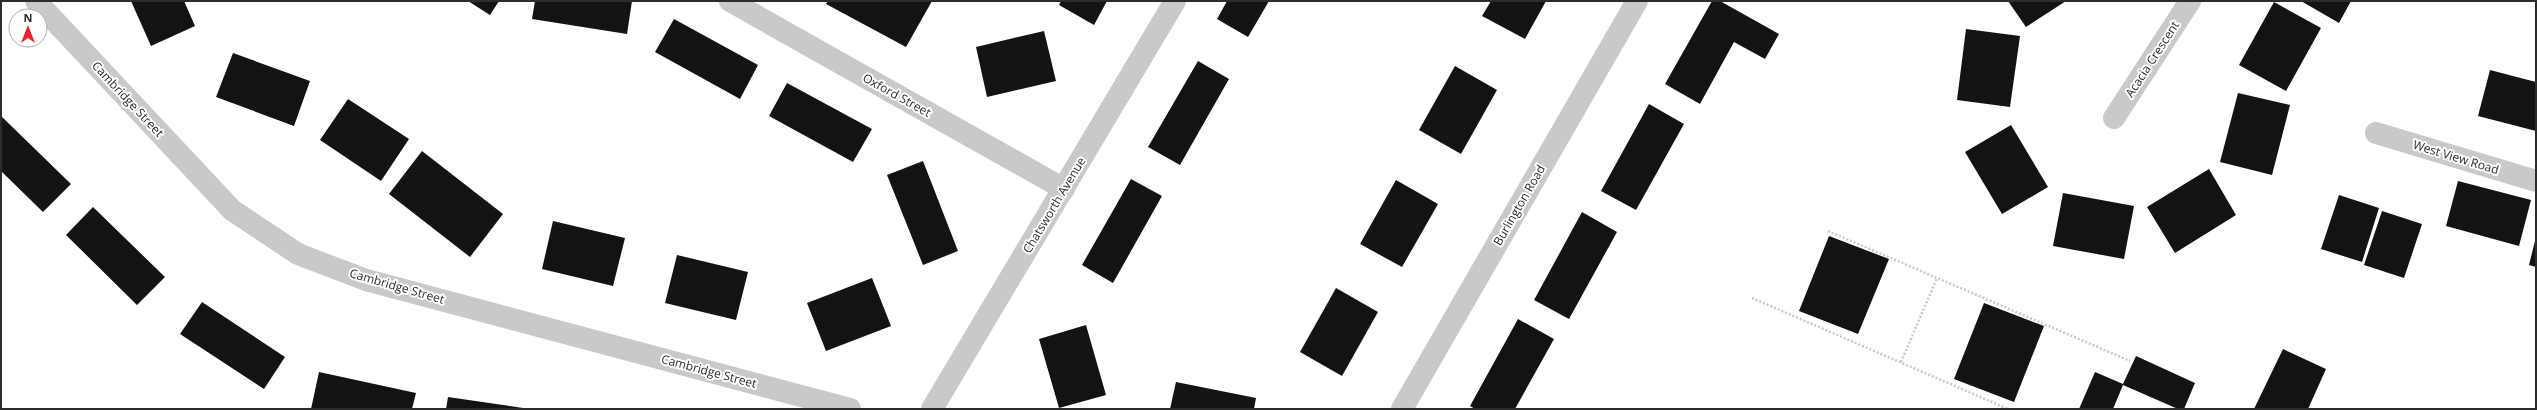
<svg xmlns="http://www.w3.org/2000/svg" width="2537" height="410" font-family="'Open Sans',sans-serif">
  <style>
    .building { fill: #131313 }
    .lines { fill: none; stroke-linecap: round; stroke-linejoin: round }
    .path { stroke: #c9c9c9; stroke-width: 2.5; stroke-dasharray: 2 2; stroke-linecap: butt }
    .minor { stroke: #c9c9c9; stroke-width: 22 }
    .labels { text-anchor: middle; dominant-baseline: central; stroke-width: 4; stroke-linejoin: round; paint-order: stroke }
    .street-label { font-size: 12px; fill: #2c2c2c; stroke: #fff }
  </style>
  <rect width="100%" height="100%" fill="#fff"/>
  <!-- building -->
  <path class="building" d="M131 1H184L195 26 151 46Z
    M468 1H499L490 15Z
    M535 1H632L627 34 532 19Z
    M828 1H932L906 47 826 4Z
    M1061 1H1107L1094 25 1059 5Z
    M1227 1H1269L1248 37 1217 19Z
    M1491 1H1546L1525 39 1482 16Z
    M1712 1H1720L1779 34 1765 59 1734 42 1700 104 1665 84Z
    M2008 1H2066L2026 27Z
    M2301 1H2351L2339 23Z
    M2274 2 2321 28 2286 91 2239 65Z
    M674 19 758 65 740 99 655 52Z
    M1966 29 2020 36 2010 107 1957 100Z
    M1044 31 1056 81 987 97 976 47Z
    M233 53 310 81 294 126 216 97Z
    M1198 61 1229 79 1180 165 1148 147Z
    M1455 66 1497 90 1461 154 1419 130Z
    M2490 70 2536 82V131L2478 116Z
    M787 83 872 129 853 162 769 116Z
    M2238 93 2290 105 2272 175 2220 162Z
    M348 99 409 139 381 181 320 140Z
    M1649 104 1684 124 1636 210 1601 191Z
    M1 116 71 184 43 212 1 171Z
    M2011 125 2048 187 2002 214 1965 152Z
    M422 151 503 214 470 257 389 194Z
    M923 161 958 251 923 265 887 175Z
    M2209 169 2236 215 2175 253 2147 207Z
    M1131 179 1162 196 1113 283 1082 265Z
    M1396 180 1438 204 1402 267 1360 244Z
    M2458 181 2531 200 2519 246 2446 226Z
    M2063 193 2134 206 2124 259 2053 246Z
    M2339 195 2379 208 2362 262 2321 249Z
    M93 207 165 277 137 305 66 235Z
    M2382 211 2422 224 2404 278 2364 265Z
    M1582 212 1617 232 1569 319 1534 300Z
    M553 221 625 238 613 286 542 269Z
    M1829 236 1889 259 1858 334 1799 311Z
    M2535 241H2536V267L2529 265Z
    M677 255 748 272 736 320 665 303Z
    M872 278 891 326 826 351 807 303Z
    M1336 288 1378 312 1342 376 1300 352Z
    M202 302 285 357 264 389 180 334Z
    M1984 303 2044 326 2014 402 1954 379Z
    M1518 319 1554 339 1515 409H1475L1470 406Z
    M1086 325 1106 395 1059 408 1039 339Z
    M2283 349 2326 369 2308 409H2254Z
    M2136 356 2195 383 2184 409H2178L2123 385 2113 409H2079L2095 372 2123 384Z
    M319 372 416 393 412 409H311Z
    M1176 382 1256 398 1254 409H1170Z
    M448 397 523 408V409H446Z"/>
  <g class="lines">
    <!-- path -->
    <path class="path" d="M1828 231 2130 361
      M1752 298 2008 409
      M1901 362 1937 278"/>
    <!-- minor -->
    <path class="minor" d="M36 1 232 210 298 254 366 280 850 409
      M730 1 1064 189
      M2114 118 2190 1
      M2376 133 2536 181
      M932 409 1175 1
      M1402 409 1637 1"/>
  </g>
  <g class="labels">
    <!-- street labels -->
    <g class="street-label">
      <text transform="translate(2152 59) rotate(-57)">Acacia Crescent</text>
      <text transform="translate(897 95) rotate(29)">Oxford Street</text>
      <text transform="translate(128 99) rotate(47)">Cambridge Street</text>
      <text transform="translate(2456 157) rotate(17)">West View Road</text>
      <text transform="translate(1054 205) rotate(-59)">Chatsworth Avenue</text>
      <text transform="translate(1519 205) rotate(-60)">Burlington Road</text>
      <text transform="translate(397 286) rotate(16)">Cambridge Street</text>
      <text transform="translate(709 371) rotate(15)">Cambridge Street</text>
    </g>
  </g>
  <!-- border -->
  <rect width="2537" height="410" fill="none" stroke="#2c2c2c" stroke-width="4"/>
  <!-- north arrow -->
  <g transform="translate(28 28)"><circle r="19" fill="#ffffff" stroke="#ababab"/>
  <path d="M0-3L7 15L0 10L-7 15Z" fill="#f21f2e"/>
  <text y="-6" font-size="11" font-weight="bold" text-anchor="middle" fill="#2c2c2c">N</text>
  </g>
</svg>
